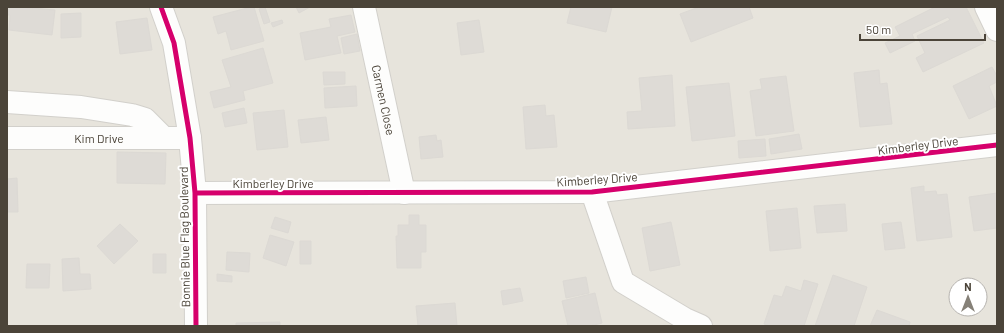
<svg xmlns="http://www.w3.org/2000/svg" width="1004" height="333" font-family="Barlow,sans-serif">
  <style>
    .residential { fill: #e7e4dc; fill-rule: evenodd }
    .building { fill: #dedbd6; stroke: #dcd9d4 }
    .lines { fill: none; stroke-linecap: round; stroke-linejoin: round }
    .minor-casing { stroke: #d2d0cb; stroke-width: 24 }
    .minor { stroke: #fdfdfc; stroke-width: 22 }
    .cycleway-casing { stroke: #fff; stroke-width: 8 }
    .cycleway { stroke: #d6006c; stroke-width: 5 }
    .labels { text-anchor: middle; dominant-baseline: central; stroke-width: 4; stroke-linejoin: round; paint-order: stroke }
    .street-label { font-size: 12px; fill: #4b4439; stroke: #fff }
  </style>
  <rect width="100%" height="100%" fill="#f4f2ee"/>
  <!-- residential -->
  <path class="residential" d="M7 7H997V326H7ZM956 285H980V309H956Z"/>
  <!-- building -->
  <path class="building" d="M7 7H21L55 10 52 35 9 30 10 15H7Z
    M251 7H254L264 41 231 50 226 31 218 34 213 17Z
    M265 7 270 22 264 24 259 9Z
    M296 7H310L299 13Z
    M571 7H612L606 32 567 23Z
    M699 7H749L753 18 691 42 680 14Z
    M935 7H966L984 43 923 72 916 58 925 53 917 36 950 20 948 17 912 34 915 41 890 53 885 43 900 36 895 27Z
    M81 13V37L61 38V14Z
    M351 15 355 32 337 36 341 53 305 60 300 33 331 27 329 19Z
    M147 18 152 50 120 54 116 22Z
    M282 20 283 23 273 27 271 23Z
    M479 20 484 52 461 55 457 23Z
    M357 34 360 51 344 54 341 38Z
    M263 48 273 83 243 91 245 100 214 108 210 92 231 87 222 60Z
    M992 67 997 76V82L989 86 997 106 969 119 953 86Z
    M879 70 880 84 887 83 892 124 860 127 854 73Z
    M323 72H345V84L324 85Z
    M672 75 675 126 628 129 627 112 642 111 639 78Z
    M786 76 794 131 756 136 750 91 762 89 760 79Z
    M729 83 735 136 692 141 686 87Z
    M356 86 357 106 325 108 324 88Z
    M545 105 546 116 554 115 557 147 526 149 523 107Z
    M244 108 247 123 225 127 222 113Z
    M284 110 288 147 257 150 253 113Z
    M326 117 329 140 301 143 298 120Z
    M799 134 802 149 771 154 769 139Z
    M436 135 437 141 441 140 443 157 421 159 419 137Z
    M765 139 766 156 739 158 738 141Z
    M117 152 166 153 165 184 117 183Z
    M17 178 18 212H7V179Z
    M924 186V192L936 191 937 195 947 194 952 237 917 241 911 188Z
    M997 193V228L974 231 969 197Z
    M845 204 847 231 817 233 814 206Z
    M797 208 801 248 770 251 766 211Z
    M409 215H419V225H426V252H421V268H397L396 236H398V225H409Z
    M275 217 291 222 288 233 271 228Z
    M671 222 680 265 650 271 642 228Z
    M901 222 905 248 885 250 882 224Z
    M120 224 138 241 114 264 97 246Z
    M270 235 294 242 286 266 263 258Z
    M300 241H311V264H300Z
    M227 252 250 253 249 272 226 270Z
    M153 254H166V273H153Z
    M79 258 80 274H90L91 289 63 291 62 259Z
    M27 264H50L49 288H26Z
    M217 274 232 276V282L217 281Z
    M833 275 867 287 854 326H815Z
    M586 277 589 293 566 298 563 281Z
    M804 280 818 284 804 326H770L764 324 774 295 782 297 786 286 801 291Z
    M520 288 523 301 503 305 501 291Z
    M595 293 602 323 590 326H568L562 301Z
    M455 303 457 326H418L416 306Z
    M877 310 910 322 909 326H870Z
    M280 322V326H236V323Z"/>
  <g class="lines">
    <!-- minor casing -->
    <g class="minor-casing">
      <g id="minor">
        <path d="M161 7 174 43 190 138 195 193 196 326"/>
        <path id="s1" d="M364 7 404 193"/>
        <path d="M986 7 997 30"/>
        <path d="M7 102 81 107 132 115 145 119 164 138"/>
        <path id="s2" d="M7 138H190"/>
        <path d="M592 192 623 282 685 319 701 326"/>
        <path d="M195 193 592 192 997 145"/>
      </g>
    </g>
    <!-- minor -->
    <use href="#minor" class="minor"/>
    <!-- cycleway casing -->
    <g class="cycleway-casing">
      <path id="cycleway" d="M161 7 174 43 190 138 195 193 196 326
        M195 193 592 192 997 145"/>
    </g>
    <!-- cycleway -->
    <use href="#cycleway" class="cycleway"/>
  </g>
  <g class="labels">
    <!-- street labels -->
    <g class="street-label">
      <text stroke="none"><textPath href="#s1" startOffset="95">Carmen Close</textPath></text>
      <text stroke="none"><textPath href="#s2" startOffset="92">Kim Drive</textPath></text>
      <text transform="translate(918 145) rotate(-7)">Kimberley Drive</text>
      <text transform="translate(597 179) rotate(-4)">Kimberley Drive</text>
      <text x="273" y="183">Kimberley Drive</text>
      <text transform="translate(184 237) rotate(-91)">Bonnie Blue Flag Boulevard</text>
    </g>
  </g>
  <!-- border -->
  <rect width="1004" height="333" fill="none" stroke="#4b4439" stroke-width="16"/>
  <!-- north arrow -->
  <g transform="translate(968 297)"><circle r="19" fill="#ffffff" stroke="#b7b4b0"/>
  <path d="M0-3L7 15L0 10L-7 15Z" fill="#868178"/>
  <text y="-6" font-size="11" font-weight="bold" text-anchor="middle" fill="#4b4439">N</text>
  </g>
  <!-- scale -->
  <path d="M860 34v6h125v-6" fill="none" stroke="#4b4439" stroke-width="2"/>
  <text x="866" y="34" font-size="12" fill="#4b4439" stroke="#ffffff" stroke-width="3" paint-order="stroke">50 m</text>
</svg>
